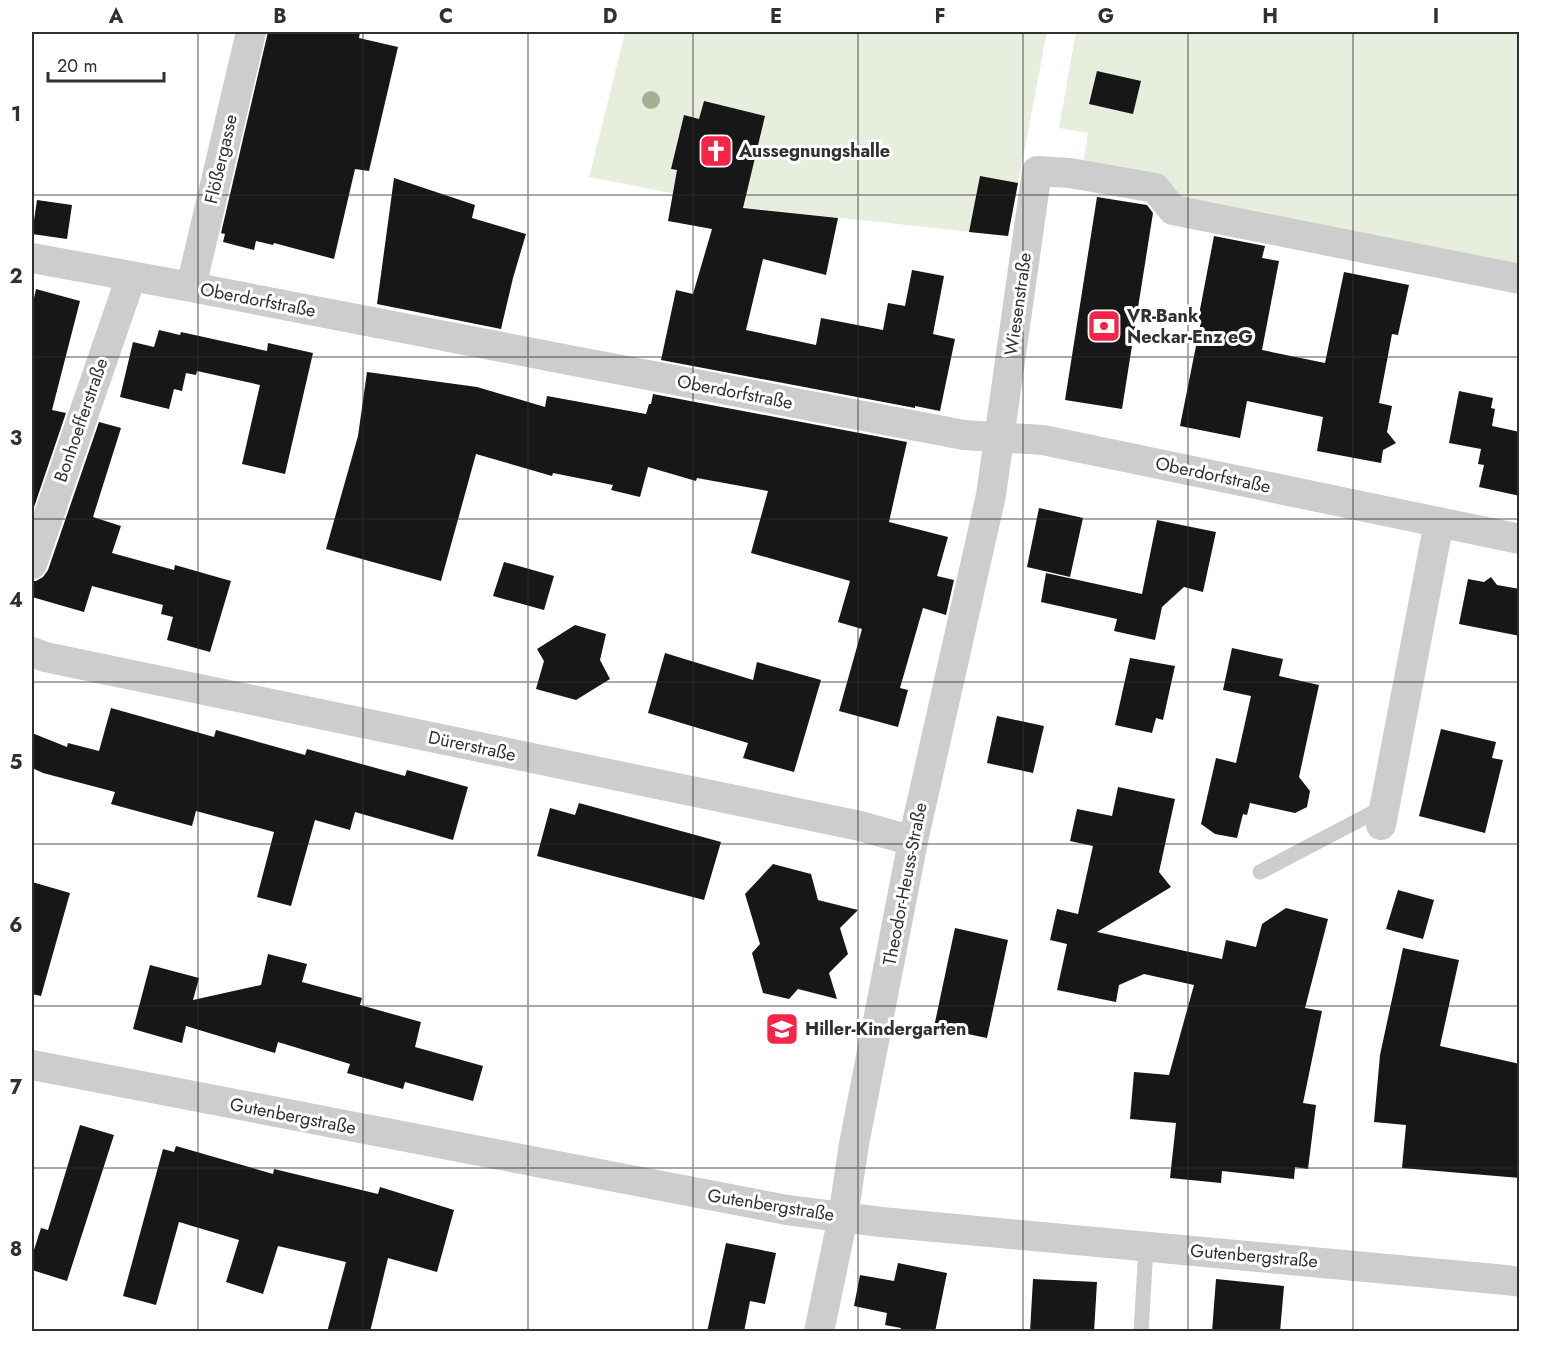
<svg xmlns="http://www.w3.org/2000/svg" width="1551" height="1363" font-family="Jost,sans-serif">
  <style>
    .green { fill: #e8eedd }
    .building { fill: #171717 }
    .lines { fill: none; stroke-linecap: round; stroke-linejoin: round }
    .service { stroke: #cdcdcd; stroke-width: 15 }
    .minor { stroke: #cdcdcd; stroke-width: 30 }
    .tree { fill: #a3b192 }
    .grid { fill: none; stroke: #303030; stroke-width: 1.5; stroke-opacity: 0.55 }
    .labels { text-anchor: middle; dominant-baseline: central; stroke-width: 6; stroke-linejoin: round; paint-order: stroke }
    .poi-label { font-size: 18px; font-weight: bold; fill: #303030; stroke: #fff; text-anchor: start }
    .street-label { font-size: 18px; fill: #303030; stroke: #fff }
    .neatline { fill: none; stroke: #303030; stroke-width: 2 }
    .grid-label { font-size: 20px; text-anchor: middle; font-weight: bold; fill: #303030 }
  </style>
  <rect width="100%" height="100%" fill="#fff"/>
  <!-- green -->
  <path class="green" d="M625 32H1047L1008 236 748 208 589 177Z
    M1076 32H1519V269L1191 204 1152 174 1083 164 1088 133 1059 128Z"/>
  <!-- building -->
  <path class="building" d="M268 32H360L359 38 398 47 369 171 355 169 334 259 274 243 273 245 256 241 254 250 223 242 225 234 221 233Z
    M1097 71 1141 81 1133 114 1089 104Z
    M704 101 765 116 743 208 838 218 826 275 763 259 746 330 816 345 821 318 883 330 888 303 905 306 912 270 944 276 933 334 955 339 940 411 915 406V408L661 360 676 290 693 294 712 229 668 221 677 170 671 169 684 115 699 119Z
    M980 176 1018 183 1008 236 969 232Z
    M394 178 475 205 472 218 526 234 513 278 501 329 377 304Z
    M1097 197 1147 205 1153 213 1122 409 1065 400Z
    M37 200 72 205 67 239 32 234Z
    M1214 236 1265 246 1262 258 1279 261 1262 350 1325 363 1344 272 1409 285 1398 335 1392 334 1379 403 1392 406 1387 432 1396 443 1383 450 1381 463 1317 451 1323 417 1247 401 1240 438 1180 426 1201 321 1198 320Z
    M36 289 80 301 52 410 66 413 32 513V307Z
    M159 330 180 335 181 332 267 351 268 343 313 353 285 474 242 464 260 385 197 371 196 375 186 373 182 391 174 389 169 409 120 397 133 342 154 347Z
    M367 372 477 387 545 407 547 396 646 414 649 404H651L653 394 907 442 889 522 948 537 937 576 954 580 946 615 923 608 900 688 908 690 898 727 839 711 862 629 838 622 850 581 751 553 768 491 697 478 696 481 648 467 640 497 611 490 613 485 553 473 552 476 476 454 441 581 326 549 358 436Z
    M1459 391 1493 398 1491 408 1495 409 1492 426 1520 432V496L1479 487 1484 465 1478 464 1481 449 1449 443Z
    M99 422 121 428 93 517 121 526 112 553 174 570 175 565 231 581 210 652 167 640 173 617 161 614 163 605 92 586 84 612 32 597V581H36L43 577 48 570Z
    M1039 508 1083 518 1070 577 1027 567Z
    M1157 520 1216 532 1203 592 1184 587 1162 607 1155 640 1114 631 1117 619 1041 602 1046 573 1142 594Z
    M504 562 554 576 544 610 493 596Z
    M1491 577 1497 585 1520 589V636L1459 624 1468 579 1484 582Z
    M575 625 606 634 600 660 610 679 576 700 536 689 544 661 537 649Z
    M1232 648 1283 659 1279 676 1319 685 1299 777 1310 791 1307 807 1295 813 1250 803 1247 815 1243 814 1237 838 1215 834 1201 824 1216 758 1236 763 1251 696 1223 690Z
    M665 653 753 680 757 662 821 680 794 772 743 758 748 743 648 713Z
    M1130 658 1175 666 1163 720 1156 718 1152 733 1115 725Z
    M111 708 214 737 216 730 305 755 307 749 405 776 407 770 468 787 453 840 355 812 350 830 315 820 291 906 257 897 274 832 196 811 192 826 111 804 115 792 43 773 32 768V733L67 747 68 743 99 751Z
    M997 716 1044 726 1033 773 987 763Z
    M1441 729 1496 742 1492 758 1503 760 1485 833 1419 816Z
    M1118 787 1175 799 1159 872 1171 887 1097 932 1222 959 1226 940 1256 947 1262 924 1286 908 1328 919 1305 1008 1322 1011 1303 1103 1316 1105 1308 1169 1295 1167 1294 1179 1222 1171 1221 1183 1170 1178 1176 1123 1130 1119 1134 1072 1169 1075 1194 985 1144 974 1119 985 1116 1002 1057 990 1067 944 1050 940 1057 909 1078 914 1093 846 1070 841 1077 809 1112 816Z
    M579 803 721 842 704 900 537 856 550 808 575 815Z
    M773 864 811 874 818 900 858 910 840 928 848 954 829 973 837 999 798 989 789 999 763 993 752 953 760 944 745 894Z
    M32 882 70 893 41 996 32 994Z
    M1398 890 1434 900 1423 939 1386 929Z
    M955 928 1008 940 987 1038 934 1027Z
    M1403 948 1459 960 1440 1046 1520 1064V1178L1402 1168 1406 1125 1374 1122 1380 1055Z
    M268 954 307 964 302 982 362 998 360 1005 421 1022 415 1047 483 1066 473 1101 405 1082 403 1089 347 1073 350 1064 278 1042 275 1053 186 1026 182 1043 133 1029 150 965 199 978 193 1000 261 985Z
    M80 1125 114 1135 67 1281 32 1270V1256L41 1228 48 1230Z
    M176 1146 273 1174 274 1169 378 1194 380 1187 454 1210 437 1272 388 1258 370 1332H327L346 1262 278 1246 263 1294 226 1282 239 1240 179 1222 156 1305 123 1296 163 1149 174 1152Z
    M726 1243 776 1253 765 1304 750 1301 744 1332H707Z
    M898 1263 947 1273 935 1332H900L901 1328 885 1325 887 1313 854 1306 860 1275 894 1281Z
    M1033 1279 1097 1282 1094 1332H1030Z
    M1216 1279 1284 1286 1280 1332H1212Z"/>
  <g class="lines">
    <!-- service -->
    <path class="service" d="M1260 872 1384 807
      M1141 1332 1146 1247"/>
    <!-- minor -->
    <path class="minor" d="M32 258 191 287 574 361 964 435 1043 440 1520 539
      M191 287 251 32
      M32 564 131 277
      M32 652 45 657 860 826 913 841
      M1381 825 1439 522
      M32 1065 787 1210 881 1222 1506 1280 1520 1282
      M819 1332 843 1217 854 1144 913 841 991 495 1037 171 1070 173 1155 188 1173 210 1520 279"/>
  </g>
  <!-- trees -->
  <circle class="tree" cx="651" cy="100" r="9"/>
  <!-- grid -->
  <path class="grid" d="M198 32V1332M363 32V1332M528 32V1332M693 32V1332M858 32V1332M1023 32V1332M1188 32V1332M1353 32V1332M32 195H1520M32 357H1520M32 519H1520M32 682H1520M32 844H1520M32 1006H1520M32 1168H1520"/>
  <!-- icons -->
  <defs>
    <g id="church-square" transform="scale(1.725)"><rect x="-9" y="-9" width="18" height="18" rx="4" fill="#f62447" stroke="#fff"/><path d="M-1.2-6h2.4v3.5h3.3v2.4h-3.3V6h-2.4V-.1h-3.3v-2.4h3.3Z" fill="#fff"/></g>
    <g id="bank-square" transform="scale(1.725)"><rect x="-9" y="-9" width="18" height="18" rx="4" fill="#f62447" stroke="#fff"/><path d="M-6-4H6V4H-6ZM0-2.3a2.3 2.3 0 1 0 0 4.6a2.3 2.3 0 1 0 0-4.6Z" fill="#fff"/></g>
    <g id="school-square" transform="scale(1.725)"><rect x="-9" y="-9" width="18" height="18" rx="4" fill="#f62447" stroke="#fff"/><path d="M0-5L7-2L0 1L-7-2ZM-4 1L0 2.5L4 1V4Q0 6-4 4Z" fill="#fff"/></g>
  </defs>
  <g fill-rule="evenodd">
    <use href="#church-square" x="716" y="151"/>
    <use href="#bank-square" x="1104" y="326"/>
    <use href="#school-square" x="782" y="1029"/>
  </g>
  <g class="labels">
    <!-- poi labels -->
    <g class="poi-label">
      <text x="739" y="151">Aussegnungshalle</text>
      <text x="1127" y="316">VR-Bank<tspan x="1127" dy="21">Neckar-Enz eG</tspan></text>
      <text x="805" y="1029">Hiller-Kindergarten</text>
    </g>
    <!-- street labels -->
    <g class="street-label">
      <text transform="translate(221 159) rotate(-77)">Flößergasse</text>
      <text transform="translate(258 300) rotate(11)">Oberdorfstraße</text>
      <text transform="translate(1018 304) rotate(-82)">Wiesenstraße</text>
      <text transform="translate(735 392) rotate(11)">Oberdorfstraße</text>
      <text transform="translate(81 420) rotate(-71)">Bonhoefferstraße</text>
      <text transform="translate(1213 475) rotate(12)">Oberdorfstraße</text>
      <text transform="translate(472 746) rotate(12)">Dürerstraße</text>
      <text transform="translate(905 884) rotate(-79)">Theodor-Heuss-Straße</text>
      <text transform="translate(293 1116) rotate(11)">Gutenbergstraße</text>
      <text transform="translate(771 1205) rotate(9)">Gutenbergstraße</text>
      <text transform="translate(1254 1256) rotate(5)">Gutenbergstraße</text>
    </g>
  </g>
  <!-- border -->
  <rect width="1551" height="1363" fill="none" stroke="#ffffff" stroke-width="66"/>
  <!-- scale -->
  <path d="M48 72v9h116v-9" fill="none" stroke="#303030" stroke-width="3"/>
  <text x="57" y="72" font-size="18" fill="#303030" stroke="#ffffff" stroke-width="4.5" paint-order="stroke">20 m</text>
  <rect x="33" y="33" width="1485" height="1297" class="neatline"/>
  <g class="grid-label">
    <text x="116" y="23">A</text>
    <text x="280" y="23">B</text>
    <text x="446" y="23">C</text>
    <text x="610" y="23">D</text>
    <text x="776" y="23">E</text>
    <text x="940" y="23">F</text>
    <text x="1106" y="23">G</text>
    <text x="1270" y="23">H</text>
    <text x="1436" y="23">I</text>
    <text x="16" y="121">1</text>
    <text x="16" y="283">2</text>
    <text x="16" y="445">3</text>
    <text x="16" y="607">4</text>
    <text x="16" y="769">5</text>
    <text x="16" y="932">6</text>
    <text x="16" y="1094">7</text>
    <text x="16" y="1256">8</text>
  </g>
</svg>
